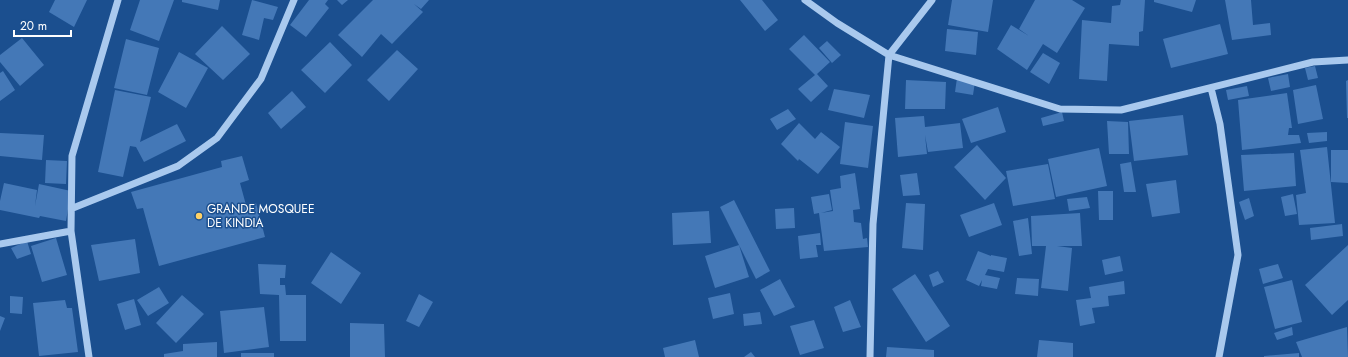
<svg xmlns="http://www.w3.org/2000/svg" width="1348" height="357" font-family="Jost,sans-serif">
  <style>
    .building { fill: #4478b7 }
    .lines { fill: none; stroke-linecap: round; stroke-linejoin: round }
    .minor { stroke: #a9c9ee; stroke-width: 7 }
    .poi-dot { fill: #ffd166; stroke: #1b4f8f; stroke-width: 1.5 }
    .labels { text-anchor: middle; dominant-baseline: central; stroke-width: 3; stroke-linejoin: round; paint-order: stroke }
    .poi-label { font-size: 12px; fill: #fff; stroke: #1b4f8f; text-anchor: start }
  </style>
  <rect width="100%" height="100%" fill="#1b4f8f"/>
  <!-- building -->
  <path class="building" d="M55 0H87L74 27 49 12Z
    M140 0H174L159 41 130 30Z
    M182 0H220L218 10 182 2Z
    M252 0 278 7 273 20 264 18 259 40 242 35Z
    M309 0H328L325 4 329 8 306 37 290 25Z
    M337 0H348L342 5Z
    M373 0H429L421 9 414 4 423 12 392 44 381 34 362 57 338 35Z
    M740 0H762L778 20 765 31Z
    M952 0H993L988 32 948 25Z
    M1035 0H1072L1085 8 1057 53 1043 44 1027 70 997 49 1011 25 1029 36 1019 29Z
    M1121 0H1145L1143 31 1139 32V46L1109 44 1107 81 1079 79 1082 20 1111 23 1112 6 1120 5Z
    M1154 0H1196L1192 12 1154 2Z
    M1225 0H1251L1253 25 1270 23 1271 35 1232 40Z
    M1220 24 1228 54 1171 68 1163 39Z
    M222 26 250 54 223 80 195 54Z
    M947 29 978 32 976 55 945 51Z
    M804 35 830 62 817 74 828 86 811 102 798 89 815 75 789 49Z
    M22 38 44 65 20 86 0 62V55Z
    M126 39 159 48 147 95 114 88Z
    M827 41 841 55 832 63 819 48Z
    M330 42 352 65 325 93 301 70Z
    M397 50 418 69 389 101 367 80Z
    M179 52 208 68 186 108 158 92Z
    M1043 53 1060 63 1049 84 1030 72Z
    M1315 66 1318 78 1308 80 1305 68Z
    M3 71 15 90 0 101V73Z
    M1288 74 1290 87 1271 91 1268 78Z
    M957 78 975 82 973 95 955 92Z
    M906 80 946 82 945 109H905Z
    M1348 80V118H1347L1346 81Z
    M1316 85 1323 119 1298 124 1293 90Z
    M1247 86 1249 96 1228 100 1226 90Z
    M834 89 870 95 864 118 828 110Z
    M115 90 151 97 140 142 177 124 186 141 144 162 136 147 130 146 123 177 98 172Z
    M292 91 306 107 281 129 268 113Z
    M1287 93 1292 128H1289L1288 135H1299L1301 143 1242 150 1238 100Z
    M998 107 1006 132 971 143 962 119Z
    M788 109 796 119 777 130 770 119Z
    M1062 112 1064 121 1043 126 1041 118Z
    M1183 115 1188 155 1134 161 1129 121Z
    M924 116 925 127 960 123 963 148 928 152 925 135 927 154 898 157 895 118Z
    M1107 121 1128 122 1129 154H1109Z
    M845 122 873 126 868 168 840 164Z
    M799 123 815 139 821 132 840 147 818 174 799 159 798 161 781 144Z
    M1327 132V141L1309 143 1307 133Z
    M0 133 44 135 42 160 0 156Z
    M977 145 1006 178 985 200 954 167Z
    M1327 147 1335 223 1299 225 1296 195 1306 193 1300 150Z
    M1099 148 1107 186 1056 197 1048 159Z
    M1331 150H1348V183L1331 182Z
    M1294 153 1296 186 1244 191 1241 155Z
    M242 156 249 180 240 183 246 205 256 203 265 237 159 266 143 208 137 209 131 192 222 167 221 161Z
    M46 160 67 161 66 184 45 183Z
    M1131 162 1136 192H1124L1120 164Z
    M1048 164 1055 199 1013 206 1006 171Z
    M855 173 860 209 853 210 854 222 861 223 863 239 867 238 868 247 824 251 819 213 814 214 811 197 829 194 832 210 821 213 833 211 830 190 841 188 840 176Z
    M917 173 920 195 903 196 900 175Z
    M1176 180 1180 213 1152 217 1146 184Z
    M4 183 37 190 35 206 39 184 71 191 66 221 40 216 39 218 0 210V201Z
    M1098 191H1113V220H1099Z
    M1293 194 1297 214 1285 216 1281 197Z
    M1087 197 1090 208 1069 211 1067 199Z
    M1249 198 1254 216 1245 220 1239 202Z
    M734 200 770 271 756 279 720 207Z
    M906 203 925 204 923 250 902 248Z
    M994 203 1002 225 969 237 960 215Z
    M794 208 795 228 776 229 775 209Z
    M709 211 711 243 673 245 672 213Z
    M1080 213 1082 246H1057L1072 248 1068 291 1041 288 1046 246H1032L1031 216Z
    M1028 218 1032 254 1019 256 1013 221Z
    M1342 224 1343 236 1311 240 1310 228Z
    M820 233 821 245H816L818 257 800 259 798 236Z
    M56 238 67 275 42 282 31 246Z
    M135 239 140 273 99 281 91 245Z
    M27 241 31 254 17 259 11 248Z
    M739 245 749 277 715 288 705 256Z
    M1348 245V300L1332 315 1305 285Z
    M978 251 991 256V255L1007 258 1004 272 988 269 985 275 1000 278 997 289 981 286 982 280 979 286 966 280Z
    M331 252 361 273 341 304 311 283Z
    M1120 256 1123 271 1105 275 1102 260Z
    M258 264 286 265 285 278H280V285H285L286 295H306V341H280L279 295 260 294Z
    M1278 264 1283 278 1263 284 1259 269Z
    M938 271 944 282 933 287 929 275Z
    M915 274 950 326 926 342 892 289Z
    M1017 278 1039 279 1038 296 1015 294Z
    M780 279 795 307 774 316 760 290Z
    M1292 280 1302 322 1275 329 1264 287Z
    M1124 281 1125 294 1108 296 1109 306 1092 308 1095 323 1080 326 1076 300 1091 298 1089 287Z
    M159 287 169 303 148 316 137 300Z
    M730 293 734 314 713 319 708 298Z
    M419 294 433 302 419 327 406 321Z
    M182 295 204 314 176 343 156 323Z
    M10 296 23 297 22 314 10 313Z
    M134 299 141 325 125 330 117 304Z
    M65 300 67 308H72L78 352 39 356 33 303Z
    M850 300 861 327 843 332 834 307Z
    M264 307 269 347 224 353 220 311Z
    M760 312 762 324 744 326 743 314Z
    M0 316 5 318 0 331Z
    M814 320 824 348 800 355 790 326Z
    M350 323 384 324 385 357H350Z
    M1292 327 1293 335 1277 340 1274 333Z
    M1347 327 1348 357H1302L1296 342Z
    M695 340 699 357H665L663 348Z
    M1039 340 1073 343V357H1037Z
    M217 342V357H164V354L183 351V344Z
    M887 347 934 350V357H886Z
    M751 352 755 357H744Z
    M241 353H274V357H241Z
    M1299 353V357H1264V356Z"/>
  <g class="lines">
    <!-- minor -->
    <path class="minor" d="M805 0 837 23 889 55 1060 109 1121 110 1313 62 1348 60
      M1211 88 1220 124 1238 255 1219 357
      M73 208 178 166 217 138 261 79 294 0
      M0 244 71 231
      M89 357 71 231 72 156 118 0
      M870 357 873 224 889 55 932 0"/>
  </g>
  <!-- markers -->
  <circle class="poi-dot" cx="199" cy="216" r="4"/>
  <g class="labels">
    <!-- poi labels -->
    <g class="poi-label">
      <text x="207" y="209">GRANDE MOSQUEE<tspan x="207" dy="14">DE KINDIA</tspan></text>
    </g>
  </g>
  <!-- scale -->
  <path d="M14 30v6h57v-6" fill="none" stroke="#ffffff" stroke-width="2"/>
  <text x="20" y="30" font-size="12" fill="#ffffff" stroke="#1b4f8f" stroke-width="3" paint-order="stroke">20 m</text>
</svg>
